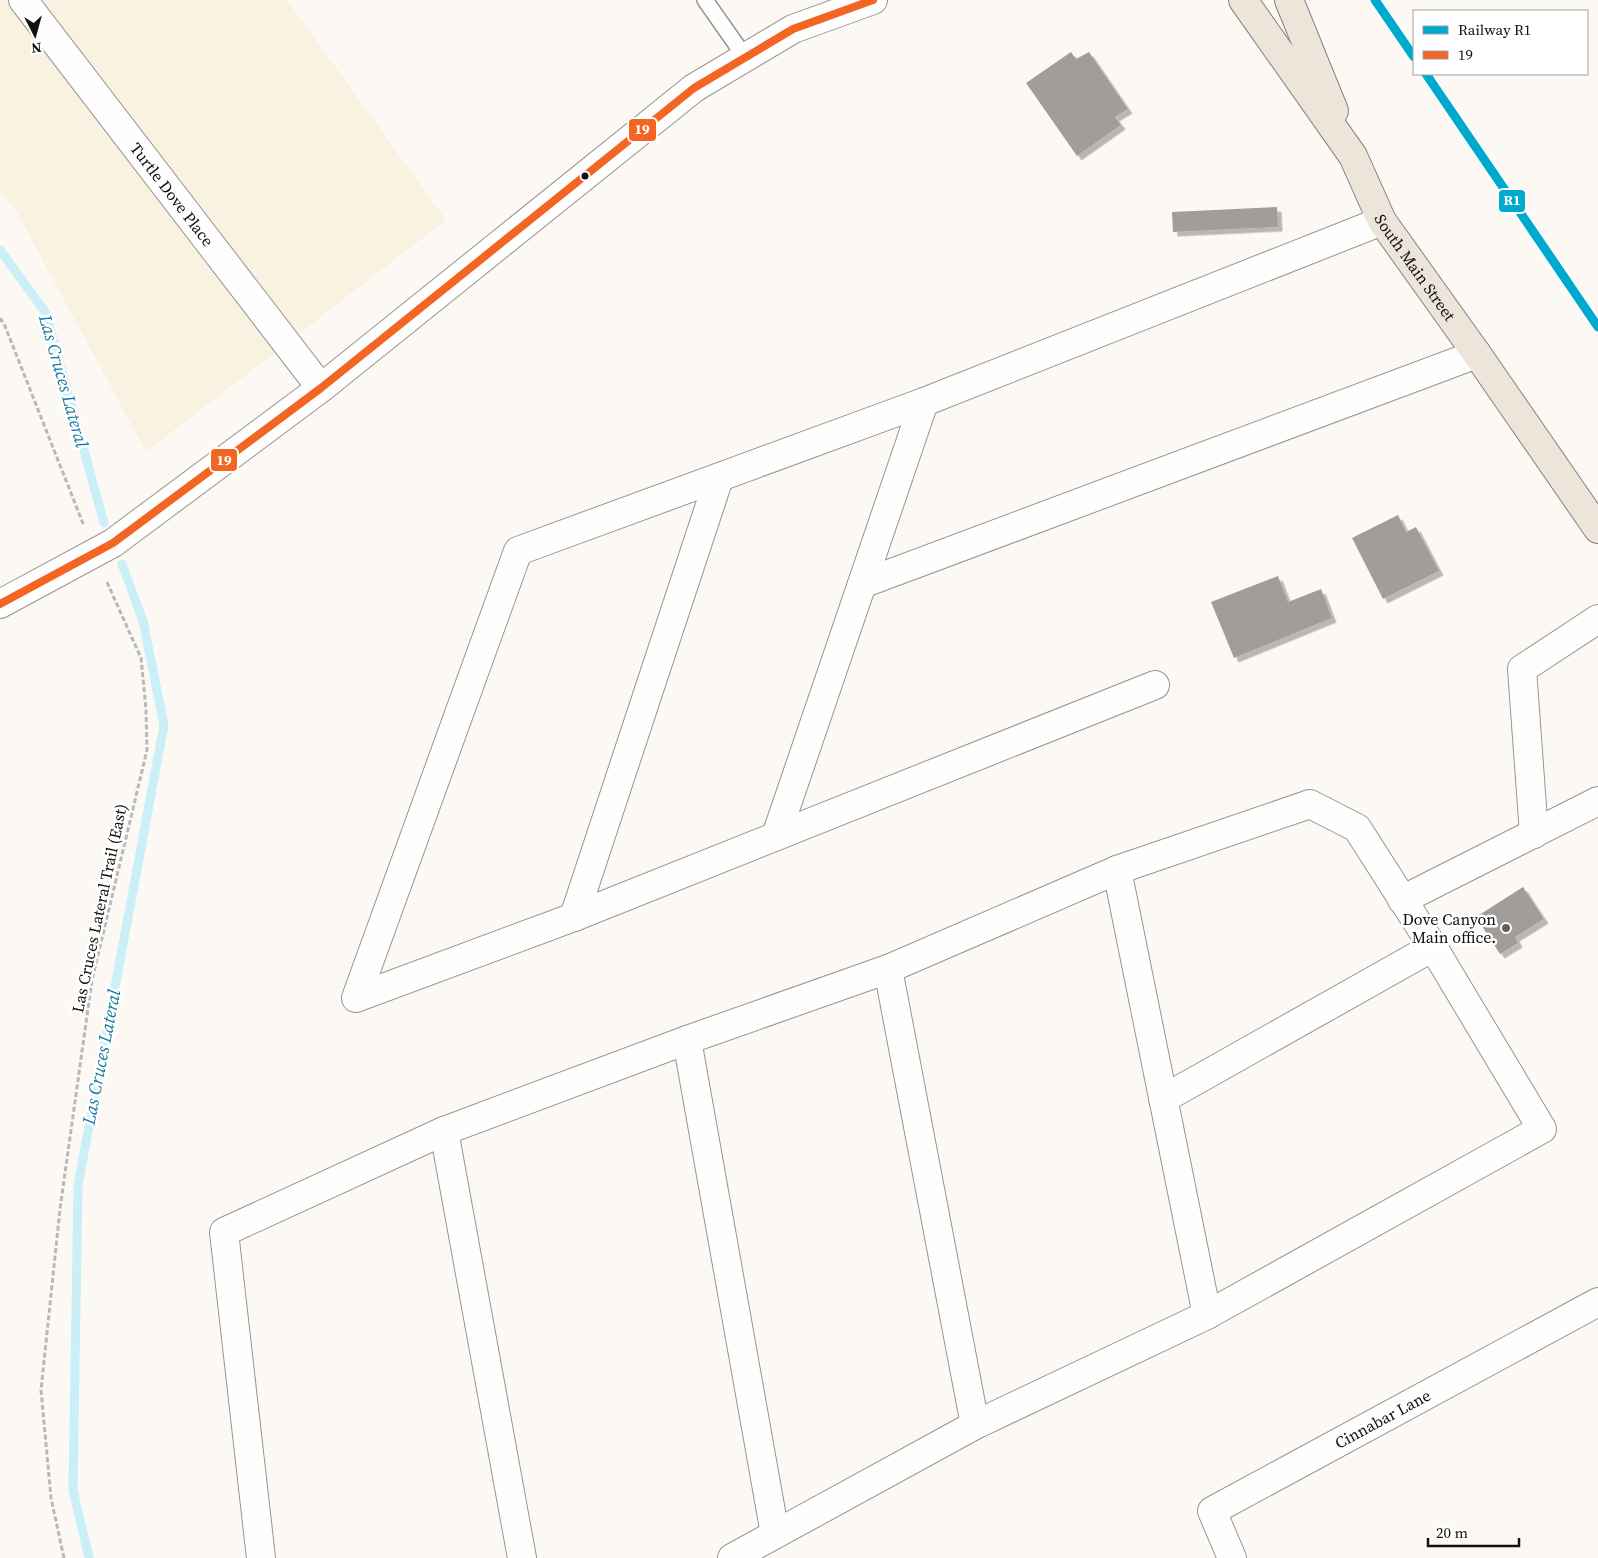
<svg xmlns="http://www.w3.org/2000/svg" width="1598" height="1558" font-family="'Source Serif 4',serif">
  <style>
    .farmland { fill: #f9f2e1 }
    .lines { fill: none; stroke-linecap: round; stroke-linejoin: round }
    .stream { stroke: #caeff7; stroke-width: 9 }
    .building { fill: #a09d9a; filter: url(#shadow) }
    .service-casing { stroke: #969593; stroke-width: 18 }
    .minor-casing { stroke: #969593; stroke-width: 30 }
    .tertiary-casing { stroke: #969593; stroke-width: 30 }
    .primary-casing { stroke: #848280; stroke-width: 30 }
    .path { stroke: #b9b8b8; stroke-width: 3; stroke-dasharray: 5 2.5; stroke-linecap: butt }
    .service { stroke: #fffefe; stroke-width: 15 }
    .minor { stroke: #fffefe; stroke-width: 28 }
    .tertiary { stroke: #fffefe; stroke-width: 28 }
    .primary { stroke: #ede5da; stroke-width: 28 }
    .bus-1-casing { stroke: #fff; stroke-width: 11 }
    .bus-1 { stroke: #f26522; stroke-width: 8 }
    .rail-1-casing { stroke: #fff; stroke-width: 12 }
    .rail-1 { stroke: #00a9ce; stroke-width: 9 }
    .bus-dot { fill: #101010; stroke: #fff; stroke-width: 2 }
    .poi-dot { fill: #636260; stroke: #fff; stroke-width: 2 }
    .labels { text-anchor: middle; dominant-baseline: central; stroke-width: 5; stroke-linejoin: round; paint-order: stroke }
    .street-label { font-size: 16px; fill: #101010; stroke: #fff }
    .poi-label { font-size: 16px; fill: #101010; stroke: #fff; text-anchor: end }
    .water-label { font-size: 18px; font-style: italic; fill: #147a9f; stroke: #fff }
    .line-badge { stroke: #fff; stroke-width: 2 }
    .badge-label { font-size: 14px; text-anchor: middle; font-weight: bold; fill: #fff }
  </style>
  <defs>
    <filter id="shadow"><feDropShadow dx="4.5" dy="4.5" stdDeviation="0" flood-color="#0004"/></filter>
  </defs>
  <rect width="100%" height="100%" fill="#fcf9f5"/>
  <!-- farmland -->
  <path class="farmland" d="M0 0H287L446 220 146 452 15 209 0 192Z"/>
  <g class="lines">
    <!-- stream -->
    <path class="stream" d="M0 250 46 313 104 523
      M89 1558 73 1490 78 1185 164 725 143 621 122 564"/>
  </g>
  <!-- building -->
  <path class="building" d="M1071 52 1076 59 1089 52 1128 109 1115 117 1121 125 1077 156 1026 83Z
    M1277 207 1278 227 1173 232 1172 212Z
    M1398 515 1406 532 1416 527 1439 571 1383 599 1352 538Z
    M1278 576 1288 602 1321 589 1332 618 1234 658 1211 602Z
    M1523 887 1544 919 1515 937 1518 943 1500 954 1476 917Z"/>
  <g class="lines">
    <!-- service casing -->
    <g class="service-casing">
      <path id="service" d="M705 0 745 57"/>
    </g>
    <!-- minor casing -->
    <g class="minor-casing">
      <g id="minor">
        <path id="s1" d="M23 0 321 388"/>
        <path d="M862 584 1477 354"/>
        <path d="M1155 685 574 917 356 998 518 551 924 402 1382 221"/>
        <path d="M1534 834 1522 669 1598 619"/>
        <path d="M776 836 924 402"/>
        <path d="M1117 870 1207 1315"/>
        <path d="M1402 900 1598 801"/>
        <path d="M574 917 719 478"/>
        <path d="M888 969 975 1425"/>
        <path d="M687 1040 775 1534"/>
        <path d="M1163 1099 1433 947"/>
        <path d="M444 1131 522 1558"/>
        <path d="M261 1558 224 1232 444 1131 687 1040 888 969 1117 870 1310 804 1357 828 1433 947 1542 1129 1207 1315 975 1425 732 1558"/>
        <path id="s2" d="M1232 1558 1212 1511 1598 1302"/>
      </g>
    </g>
    <!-- tertiary casing -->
    <g class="tertiary-casing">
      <path id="tertiary" d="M0 604 113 543 321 388 694 88 793 29 873 0"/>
    </g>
    <!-- primary casing -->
    <g class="primary-casing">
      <g id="primary">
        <path id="s3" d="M1243 0 1353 156 1382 221 1477 354 1598 529"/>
        <path d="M1289 0 1334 111"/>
      </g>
    </g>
    <!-- path -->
    <path class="path" d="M0 318 5 326 84 526
      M64 1558 51 1498 41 1390 60 1209 92 980 147 750 146 709 141 658 106 580"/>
    <!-- service -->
    <use href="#service" class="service"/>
    <!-- minor -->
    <use href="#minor" class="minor"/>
    <!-- tertiary -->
    <use href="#tertiary" class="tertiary"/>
    <!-- primary -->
    <use href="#primary" class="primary"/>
    <!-- bus-1 casing -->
    <g class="bus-1-casing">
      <path id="bus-1" d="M0 604 113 543 321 388 694 88 793 29 873 0"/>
    </g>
    <!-- bus-1 -->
    <use href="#bus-1" class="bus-1"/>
    <!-- rail-1 casing -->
    <g class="rail-1-casing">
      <path id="rail-1" d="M1375 0 1414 57
        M1426 74 1598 327"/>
    </g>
    <!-- rail-1 -->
    <use href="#rail-1" class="rail-1"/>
  </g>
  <!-- markers -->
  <circle class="bus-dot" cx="585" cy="176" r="4.5"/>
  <circle class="poi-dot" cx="1506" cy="928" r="5"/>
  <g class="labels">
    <!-- street labels -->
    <g class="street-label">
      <text stroke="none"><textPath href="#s1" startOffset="245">Turtle Dove Place</textPath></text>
      <text stroke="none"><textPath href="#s3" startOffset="319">South Main Street</textPath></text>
      <text transform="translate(99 908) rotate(-78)">Las Cruces Lateral Trail (East)</text>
      <text stroke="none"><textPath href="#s2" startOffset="245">Cinnabar Lane</textPath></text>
    </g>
    <!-- poi labels -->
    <g class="poi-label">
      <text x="1496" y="919">Dove Canyon<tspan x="1496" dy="18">Main office.</tspan></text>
    </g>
    <!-- water labels -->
    <g class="water-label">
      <text transform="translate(64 381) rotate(74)">Las Cruces Lateral</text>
      <text transform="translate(101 1057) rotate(-79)">Las Cruces Lateral</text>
    </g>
  </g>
  <g class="line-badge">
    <rect x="628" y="118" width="29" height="24" rx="5" fill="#f26522"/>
    <rect x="1498" y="189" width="28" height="24" rx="5" fill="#00a9ce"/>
    <rect x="210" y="448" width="28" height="24" rx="5" fill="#f26522"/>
  </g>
  <g class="badge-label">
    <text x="642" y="134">19</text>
    <text x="1512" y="205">R1</text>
    <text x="224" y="465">19</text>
  </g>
  <!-- legend -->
  <rect x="1413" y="10" width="175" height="65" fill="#ffffff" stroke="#9f9f9f"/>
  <rect x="1423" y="26" width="25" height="8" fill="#00a9ce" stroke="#9f9f9f"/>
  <text x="1458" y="35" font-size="15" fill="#101010">Railway R1</text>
  <rect x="1423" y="51" width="25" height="8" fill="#f26522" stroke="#9f9f9f"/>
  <text x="1458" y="60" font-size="15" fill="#101010">19</text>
  <!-- north arrow -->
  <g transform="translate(35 35) rotate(174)" stroke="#ffffff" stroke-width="4" paint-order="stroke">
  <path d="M0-4L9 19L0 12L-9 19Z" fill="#101010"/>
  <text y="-8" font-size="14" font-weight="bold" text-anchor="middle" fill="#101010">N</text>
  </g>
  <!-- scale -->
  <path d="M1428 1538v8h91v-8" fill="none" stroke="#101010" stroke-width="2.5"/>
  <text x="1436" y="1538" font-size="15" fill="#101010" stroke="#ffffff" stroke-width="4" paint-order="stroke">20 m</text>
</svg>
